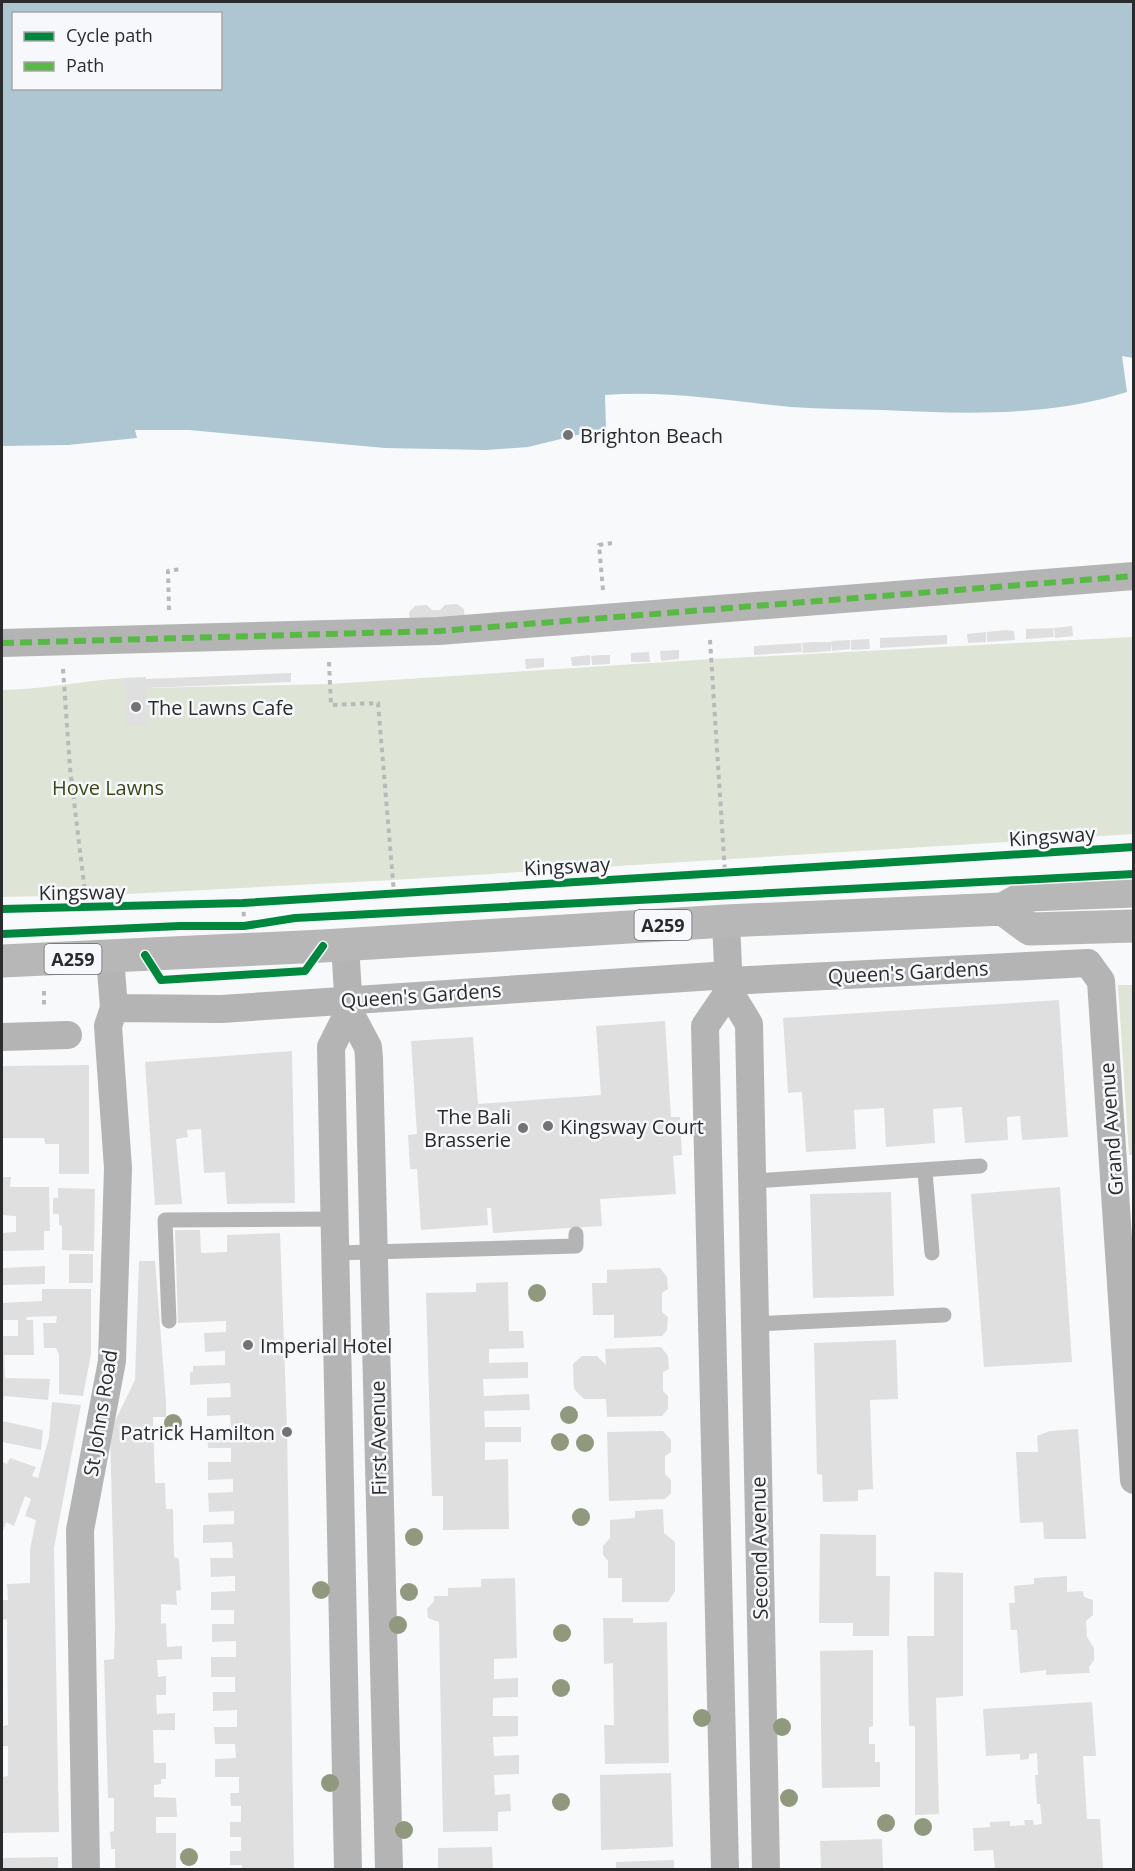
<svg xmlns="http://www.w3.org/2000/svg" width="1135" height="1871" font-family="'Open Sans',sans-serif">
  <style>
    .green { fill: #dee4d6 }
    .water { fill: #adc6d2; fill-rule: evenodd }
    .building { fill: #e0dfe0 }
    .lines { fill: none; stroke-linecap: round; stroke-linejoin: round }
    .path { stroke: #bab9ba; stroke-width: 4; stroke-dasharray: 4.5 4.5; stroke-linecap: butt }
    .lane { stroke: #b4b4b4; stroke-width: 15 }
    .street { stroke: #b4b4b4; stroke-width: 28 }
    .primary { stroke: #b7b7b7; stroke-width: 33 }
    .quiet { stroke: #58b947; stroke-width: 6; stroke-dasharray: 12 6; stroke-linecap: butt }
    .cycleway-casing { stroke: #f7f8fb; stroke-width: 11 }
    .cycleway { stroke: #00873e; stroke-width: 8 }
    .tree { fill: #90987d }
    .poi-dot { fill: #727374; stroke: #f7f8fb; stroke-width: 2 }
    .labels { text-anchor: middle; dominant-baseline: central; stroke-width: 5; stroke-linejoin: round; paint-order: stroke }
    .shield { fill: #f7f8fb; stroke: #68686a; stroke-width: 1.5 }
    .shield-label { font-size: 18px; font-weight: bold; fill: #2a2b2c }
    .poi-label { font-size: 20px; fill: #2a2b2c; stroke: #f7f8fb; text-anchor: start }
    .park-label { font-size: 20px; fill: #3a4917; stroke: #f7f8fb }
    .street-label { font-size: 20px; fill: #2a2b2c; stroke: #f7f8fb }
  </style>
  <rect width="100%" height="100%" fill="#f8f9fa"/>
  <!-- green -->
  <path class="green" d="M1133 637V834L393 880 128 894 2 897V690C50 689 97 678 146 677L147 688 330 684 712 659Z
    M1118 985H1133V1155H1129Z"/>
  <!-- water -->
  <path class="water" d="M2 2H1133V358L1122 356 1127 392C1049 417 964 414 883 410 852 409 822 409 791 407 729 401 667 390 605 395L606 428 528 447 486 450 385 448 189 430H135L137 438 68 445 2 446ZM14 14H220V88H14Z"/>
  <!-- building -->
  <path class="building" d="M457 604 464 609 465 621 410 625 409 612 415 606 427 605 432 610H440L445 605Z
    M1072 626 1073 636 1055 638 1054 628Z
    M1053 628 1054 637 1026 639V629Z
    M1006 630 1014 631 1015 640 987 642V632Z
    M986 632V642L968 643 967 634Z
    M947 635V644L880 648V638Z
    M869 639 870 649 851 650V640Z
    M850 640V649L832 651 831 641Z
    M812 642H831V651L803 653 802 643Z
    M801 643 802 652 754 655V646Z
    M679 650V659L661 661 660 651Z
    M649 652 650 662H631V653Z
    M590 655V665L572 666 571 657Z
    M601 655H610V664L592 665 591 656Z
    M544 658V667L526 669 525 659Z
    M291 673V682L146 688 147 726H125L124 678 146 679Z
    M1059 1000 1068 1137 1022 1140 1020 1116 1007 1117 1008 1140 965 1143 962 1107 933 1109 935 1143 886 1147 884 1108 854 1110 856 1149 806 1152 802 1092 788 1093 783 1018Z
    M665 1021 671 1117H680L682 1155 673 1156 676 1194 600 1199 602 1226 493 1233 491 1208H487L488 1225 421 1230 417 1169H410L408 1135 417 1134 411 1041 473 1037 478 1104 601 1095 596 1026Z
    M292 1051 295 1203 227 1204 225 1172 204 1173 201 1129 187 1130 188 1137 176 1139 182 1204 155 1205 145 1062Z
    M89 1065V1174H59V1144H45L44 1138H2V1066Z
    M2 1177H11L10 1187H49L50 1231H44V1250L2 1251V1233L16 1232V1216L2 1215Z
    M1060 1187 1072 1362 984 1367 971 1194Z
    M58 1188 95 1189 94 1251 62 1250V1226L59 1225V1214H53V1198H58Z
    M891 1192 894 1296 813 1298 810 1194Z
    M175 1230H200L201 1253 227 1252V1235L280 1233 287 1428 294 1869H242V1865H230V1851H241V1837H230V1822H241V1806H231L230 1793H239V1777H215V1759L236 1758 235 1744H215L214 1727H237V1710L213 1711V1692H235V1677H211V1657H236V1641L212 1642V1624H234V1610H211V1592L235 1591V1576L211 1577 210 1558H233L232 1542 203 1543V1525L234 1524V1511L209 1512 208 1493 233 1492V1479L208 1480V1462H231V1448H208L207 1430 231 1429 230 1415 207 1416V1398L231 1397 230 1383 190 1385V1372H193V1366L225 1365V1351L205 1352 204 1333 226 1332V1321L178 1323Z
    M69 1254H93V1283H69Z
    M139 1261H155L166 1402V1417H153L155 1483H165L166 1509H173L174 1557 179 1559 181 1590 176 1591 177 1605 161 1604V1624L166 1623 167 1647 182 1646V1659L157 1660 158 1677 166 1676V1695H156L157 1714 175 1713V1730H153L154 1763H166V1779H161V1784L154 1785V1797L176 1798 177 1817H156V1833H176V1869H115V1849H111L110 1832 114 1831V1798H108L104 1660 114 1659 115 1626 110 1431 135 1380Z
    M45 1266V1284L2 1285V1268Z
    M660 1268 667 1277 668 1289 662 1293V1312L668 1317 667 1330 662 1336 614 1338V1315H593L592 1283H607V1270Z
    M508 1282 509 1331H523L524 1348 489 1349V1363L528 1362V1378L483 1379 484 1396 529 1394 530 1410 484 1411 485 1427H521V1442H485V1460L508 1459 509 1529 443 1530V1496H432L426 1293 476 1292V1283Z
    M42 1289H91V1354L83 1396 59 1394V1355L56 1348H44L43 1323H56L57 1316 27 1317 26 1320H33L34 1355H4L5 1378 50 1379 48 1400 4 1396 2 1408V1336H18V1320H2V1303L42 1301Z
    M896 1340 898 1399 870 1400 873 1489 858 1490V1501L823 1502 822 1475 817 1474 814 1343Z
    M661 1347 668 1356 669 1369 663 1372V1391L668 1396V1409L662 1416 607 1417 606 1399H584L574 1389 573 1364 582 1356H597L606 1365 605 1349Z
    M52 1402 81 1405 54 1548 59 1832 2 1833V1777L8 1776V1746H2V1726L8 1725 7 1619 2 1620V1600H8L7 1584 30 1583V1549L36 1520 25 1516 31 1499 25 1496 14 1526 6 1522 2 1534V1462L7 1464 10 1458 36 1467 32 1476 38 1478 49 1437Z
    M2 1421 43 1430 41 1450 2 1442Z
    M1078 1429 1086 1539H1044L1043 1522 1020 1523 1016 1452H1038L1037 1436 1050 1431Z
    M663 1431 671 1440V1452L665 1456V1474L671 1480V1493L665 1499 609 1501 607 1432Z
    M663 1509 664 1533 675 1542V1591L668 1602H622V1578H608V1561L603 1555V1546L610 1538V1520L635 1518V1511Z
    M820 1534 876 1535V1576H890L889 1636H853V1623H819Z
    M934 1572 963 1573V1696L936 1698 939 1814 915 1815V1726H909L907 1636H934Z
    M1067 1576V1592L1083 1591 1084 1597 1093 1600V1615L1086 1621 1087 1637 1094 1648V1660L1089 1667 1090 1673 1046 1675V1670L1020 1673 1017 1630H1011L1009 1603H1015L1014 1586 1034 1584V1578Z
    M515 1578 517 1658 494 1659V1679L518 1678V1697L493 1698V1716H518V1736L493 1737 494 1756 519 1755V1774L494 1775 495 1795 510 1794 511 1811 498 1812V1831L443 1832 439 1622 428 1618 427 1609 434 1601V1596H448V1588L481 1587V1579Z
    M603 1618H633V1623L667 1622 669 1763 605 1764 604 1725H614L613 1663 604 1664Z
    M873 1650V1726L869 1727V1744H875V1762H880V1787L822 1788 820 1651Z
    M1092 1702 1096 1756H1083L1087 1819H1100L1103 1869H995L993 1850 974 1851 973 1828 990 1827V1822L1010 1821V1826L1025 1825 1024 1820H1033L1034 1825 1042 1824 1040 1804H1037L1035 1775H1038L1037 1753 1029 1754V1759L1020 1760V1754L986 1756 983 1709Z
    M671 1773 673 1847 601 1850 600 1775Z
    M882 1839 883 1869H821L820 1841Z
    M492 1847 493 1869H438V1848Z
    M58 1857V1869H2V1858Z
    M674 1860V1869H616V1862Z"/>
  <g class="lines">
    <!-- path -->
    <path class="path" d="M603 590 599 545 612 543
      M169 610 168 571 181 569
      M710 640 725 873
      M329 662 331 705 378 703 394 893
      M63 669 70 768 87 909
      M243 903 244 918
      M44 991V1007"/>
    <!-- lane -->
    <path class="lane" d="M925 1172 932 1253
      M753 1181 980 1166
      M336 1253 576 1246V1234
      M169 1321 165 1220 335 1219
      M754 1324 944 1315"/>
    <!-- street -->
    <path class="street" d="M2 643 439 631 1134 576
      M726 921 729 991 749 1024 766 1870
      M345 944 349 1011 368 1047 369 1058 389 1870
      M729 981 1088 963 1101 981 1134 1480
      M114 1008 221 1009 729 975
      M2 1037 68 1035
      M86 1870 80 1530 112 1361 118 1168 108 1026 114 1008 110 957
      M348 1870 331 1047 349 1011
      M725 1870 705 1026 729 991"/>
    <!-- primary -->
    <path class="primary" d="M1003 909 1030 929 1134 926
      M2 961 323 946 726 921 1003 909 1028 895 1134 891"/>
    <!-- quiet -->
    <path class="quiet" d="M2 643 439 631 1134 576"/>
    <!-- cycleway casing -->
    <g class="cycleway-casing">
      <path id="cycleway" d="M2 909 243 903 1134 847
        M2 934 180 926H244L295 918 1134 874
        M145 955 161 980 305 971 323 946"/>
    </g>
    <!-- cycleway -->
    <use href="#cycleway" class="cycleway"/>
  </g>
  <!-- trees -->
  <g class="tree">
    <circle cx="537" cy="1293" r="9"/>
    <circle cx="569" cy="1415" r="9"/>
    <circle cx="173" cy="1423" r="9"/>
    <circle cx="560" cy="1442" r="9"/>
    <circle cx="585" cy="1443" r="9"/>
    <circle cx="581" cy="1517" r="9"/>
    <circle cx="414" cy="1537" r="9"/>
    <circle cx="321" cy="1590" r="9"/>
    <circle cx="409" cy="1592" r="9"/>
    <circle cx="398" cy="1625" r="9"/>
    <circle cx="562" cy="1633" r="9"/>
    <circle cx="561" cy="1688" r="9"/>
    <circle cx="702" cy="1718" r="9"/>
    <circle cx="782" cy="1727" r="9"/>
    <circle cx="330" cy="1783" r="9"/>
    <circle cx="789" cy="1798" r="9"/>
    <circle cx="561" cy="1802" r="9"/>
    <circle cx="886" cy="1823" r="9"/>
    <circle cx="923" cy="1827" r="9"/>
    <circle cx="404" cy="1830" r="9"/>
    <circle cx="189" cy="1857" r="9"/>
  </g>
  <!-- markers -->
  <g class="poi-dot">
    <circle cx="568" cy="435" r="6"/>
    <circle cx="136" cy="707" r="6"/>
    <circle cx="548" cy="1126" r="6"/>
    <circle cx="523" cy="1128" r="6"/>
    <circle cx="248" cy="1345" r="6"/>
    <circle cx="287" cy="1432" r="6"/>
  </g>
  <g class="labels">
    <!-- shield labels -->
    <g class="shield">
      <rect x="634.5" y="910" width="57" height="30" rx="4.5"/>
      <rect x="44.5" y="944" width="57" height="30" rx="4.5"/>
    </g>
    <g class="shield-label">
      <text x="663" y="925">A259</text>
      <text x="73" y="959">A259</text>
    </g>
    <!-- poi labels -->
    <g class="poi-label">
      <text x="580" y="435">Brighton Beach</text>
      <text x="148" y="707">The Lawns Cafe</text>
      <text x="511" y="1116" text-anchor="end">The Bali<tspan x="511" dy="23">Brasserie</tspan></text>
      <text x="560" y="1126">Kingsway Court</text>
      <text x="260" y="1345">Imperial Hotel</text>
      <text x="275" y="1432" text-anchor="end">Patrick Hamilton</text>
    </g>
    <!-- park labels -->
    <g class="park-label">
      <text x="108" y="787">Hove Lawns</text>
    </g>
    <!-- street labels -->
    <g class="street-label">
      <text transform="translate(1052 836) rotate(-4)">Kingsway</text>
      <text transform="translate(567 866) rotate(-3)">Kingsway</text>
      <text transform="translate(82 892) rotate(-1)">Kingsway</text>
      <text transform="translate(908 972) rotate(-3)">Queen's Gardens</text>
      <text transform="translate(421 995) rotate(-4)">Queen's Gardens</text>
      <text transform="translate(1111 1129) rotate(-94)">Grand Avenue</text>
      <text transform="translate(100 1413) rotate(-81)">St Johns Road</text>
      <text transform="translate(378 1438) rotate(-91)">First Avenue</text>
      <text transform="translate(759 1548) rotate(-91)">Second Avenue</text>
    </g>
  </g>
  <!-- border -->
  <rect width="1135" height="1871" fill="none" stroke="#2a2b2c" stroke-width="6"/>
  <!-- legend -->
  <rect x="12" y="12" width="210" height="78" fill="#f7f8fb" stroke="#a5a6a8" stroke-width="1.5"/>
  <rect x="24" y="32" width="30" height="9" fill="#00873e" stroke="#a5a6a8" stroke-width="1.5"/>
  <text x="66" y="42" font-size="18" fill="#2a2b2c">Cycle path</text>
  <rect x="24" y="62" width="30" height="9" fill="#58b947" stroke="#a5a6a8" stroke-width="1.5"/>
  <text x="66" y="72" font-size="18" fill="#2a2b2c">Path</text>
</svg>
